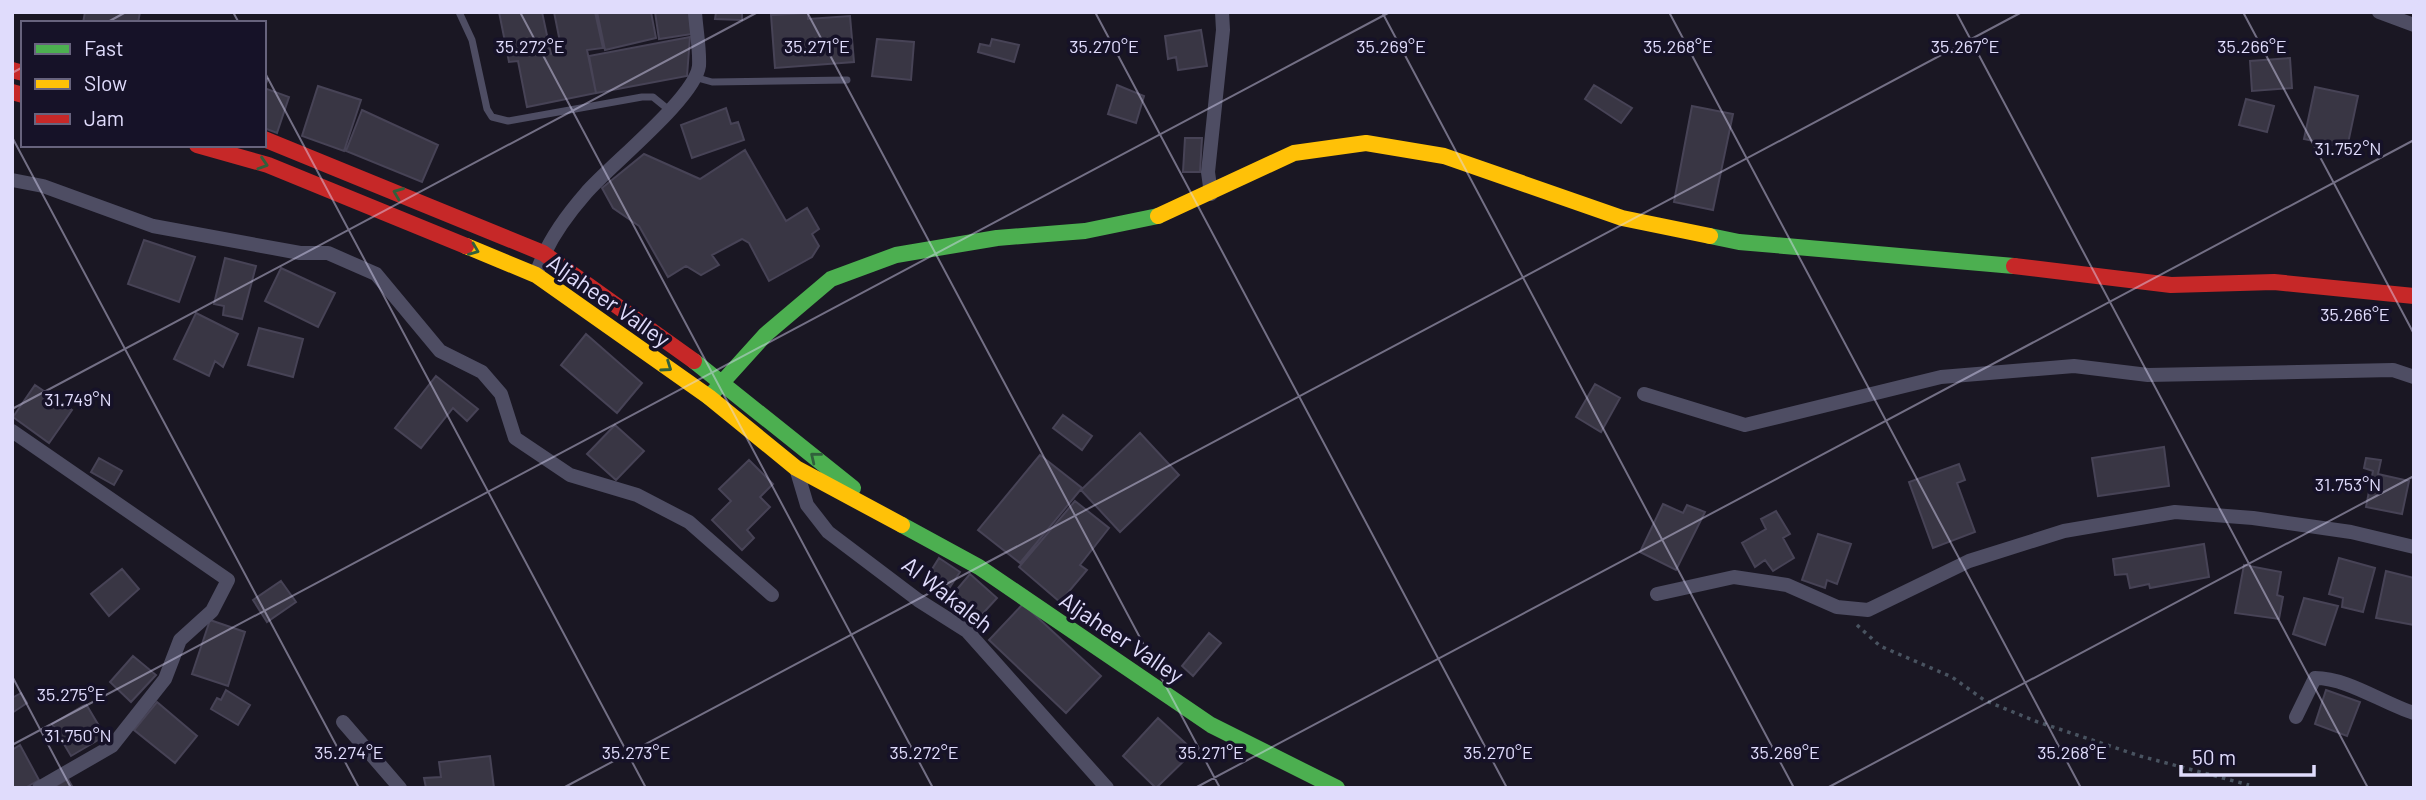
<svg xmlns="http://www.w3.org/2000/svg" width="2426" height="800" font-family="Barlow,sans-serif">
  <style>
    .building { fill: #393644; stroke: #474356; stroke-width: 2 }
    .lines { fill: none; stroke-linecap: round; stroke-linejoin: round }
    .path { stroke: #495360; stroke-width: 3.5; stroke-dasharray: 3.5 5; stroke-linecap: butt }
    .lane { stroke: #4e4d63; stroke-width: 7 }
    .street { stroke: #4e4d63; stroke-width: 14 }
    .fast { stroke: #4caf50; stroke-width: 16 }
    .slow { stroke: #ffc107; stroke-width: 16 }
    .jam { stroke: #c62828; stroke-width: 16 }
    .oneway { stroke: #31603c }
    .ticks { fill: none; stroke: #e0dcfc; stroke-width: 2; stroke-opacity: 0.45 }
    .labels { text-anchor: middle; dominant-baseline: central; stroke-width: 7; stroke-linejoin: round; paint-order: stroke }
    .street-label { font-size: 23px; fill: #e0dcfc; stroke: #161228 }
    .ticks-label { font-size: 18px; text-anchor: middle; fill: #e0dcfc; stroke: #161228; stroke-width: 7; stroke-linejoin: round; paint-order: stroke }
  </style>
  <rect width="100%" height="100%" fill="#1a1723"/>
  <!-- building -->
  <path class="building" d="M85 12H140L138 23H83Z
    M499 12H542L551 54 562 52 554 12H595L603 48 587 50 596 93 527 107 518 61 509 62Z
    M597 12H651L656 38 605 50Z
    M655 12H689L692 34 659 39Z
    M716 12H742V20L715 19Z
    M808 13V19L850 16 854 62 775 68 771 15Z
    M1201 30 1207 66 1178 70 1176 57 1168 59 1165 36Z
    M690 37 687 76 596 93 589 56Z
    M877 39 914 42 911 80 872 76Z
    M992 39 1019 45 1014 62 978 52 980 44 990 46Z
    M2290 58 2292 88 2252 91 2250 61Z
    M264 77 268 79 264 88 289 97 277 133 264 128Z
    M1117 85 1144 96 1136 123 1108 114Z
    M1594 85 1632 108 1621 123 1585 99Z
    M318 86 361 100 344 151 302 136Z
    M2315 87 2358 96 2347 148 2304 139Z
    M2246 99 2274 106 2267 132 2239 125Z
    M1692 106 1733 114 1713 210 1674 202Z
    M726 108 731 124 738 122 744 140 692 158 681 125Z
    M362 110 438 145 422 182 346 151Z
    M1185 138H1202L1200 172H1183Z
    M745 150 786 221 807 208 819 229 812 234 819 246 812 257 769 281 749 243 742 239 712 255 719 265 701 275 686 266 668 277 639 226 613 208 602 188 644 154 700 179Z
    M144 240 195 257 179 302 128 284Z
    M225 258 256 266 242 319 223 315 224 306 214 304Z
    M281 268 335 293 318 327 265 301Z
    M196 313 238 334 223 367 215 361 209 376 174 359Z
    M259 328 303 339 293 377 248 365Z
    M586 334 642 383 617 413 561 365Z
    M436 376 478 409 467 421 453 408 421 448 395 428Z
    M1595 384 1620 398 1601 432 1576 417Z
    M35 385 72 410 49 443 13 417Z
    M1063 415 1092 436 1082 450 1053 428Z
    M615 425 644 451 616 480 587 454Z
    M1140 433 1179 475 1120 532 1081 490Z
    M2164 447 2169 486 2098 496 2092 458Z
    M1040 455 1082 488 1020 563 978 530Z
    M99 458 122 471 114 485 91 472Z
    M2366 458 2381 460 2378 474 2409 481 2402 514 2366 507 2373 471 2364 468Z
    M749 460 773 484 760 497 770 507 747 530 754 538 742 550 712 520 731 501 719 489Z
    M1959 464 1965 480 1957 483 1975 532 1933 548 1909 482Z
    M1075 501 1109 528 1080 565 1087 570 1060 602 1019 567Z
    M1663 504 1683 513 1687 505 1705 512 1676 570 1640 552Z
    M1776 511 1790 534 1783 538 1794 558 1773 571 1765 560 1755 567 1742 543 1766 529 1761 519Z
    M1818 534 1851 544 1837 584 1827 580 1825 588 1802 580Z
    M2204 544 2209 577 2150 588 2149 584 2130 588 2127 574 2115 575 2113 559Z
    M939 558 960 572 944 596 924 582Z
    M2339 558 2375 568 2363 612 2342 607 2343 598 2329 594Z
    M2244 565 2281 572 2277 595 2283 597 2279 619 2235 613Z
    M122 569 139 589 109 616 91 594Z
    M2386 571 2414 578V625L2376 618Z
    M970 574 997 598 974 623 948 600Z
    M281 581 296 602 267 622 253 600Z
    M2304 598 2338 606 2325 645 2293 634Z
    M1023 604 1101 676 1066 713 989 640Z
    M210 620 245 632 228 686 192 674Z
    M1209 633 1221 643 1193 676 1182 666Z
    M133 656 156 675 131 702 110 682Z
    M226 690 250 705 238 725 211 709 217 698 221 700Z
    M2326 690 2360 702 2347 736 2315 724Z
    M21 693 27 703 12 713V698Z
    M157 702 197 736 175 763 134 730Z
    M86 704 105 736 71 756 52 724Z
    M1158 718 1194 751 1156 788 1123 756Z
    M20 745 39 780 25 788H12V750Z
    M490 756 494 788H426L424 778 441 777 439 762Z
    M68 779 73 788H52Z"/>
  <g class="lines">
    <!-- path -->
    <path class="path" d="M1857 625 1880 646 1952 677 1984 700 2035 721 2140 756 2249 785"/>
    <!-- lane -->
    <path class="lane" d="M459 12 472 40 487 109 492 117 508 121 642 97H653L669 110
      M694 77 712 82 847 80"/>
    <!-- street -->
    <path class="street" d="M2379 12 2414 25
      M12 180 43 186 153 226 300 253H328L376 274 440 351 482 372 501 394 515 438 570 475 637 495 689 522 772 595
      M1211 194 1208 172 1223 30 1222 12
      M536 275C545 245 565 217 586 193 609 166 695 98 699 66 700 49 696 29 695 12
      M1644 394 1745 425 1941 377 2074 366 2148 375 2393 370 2414 377
      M12 431 228 580 212 611 180 640 165 679 112 746 39 788
      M796 468 807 505 828 532 918 600 967 631 1107 788
      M1657 594 1734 577 1787 585 1837 607 1868 610 1969 561 2064 531 2175 512 2253 518 2351 532 2414 547
      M2296 717 2315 678C2348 678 2382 703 2414 713
      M343 722 400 788"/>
    <!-- fast -->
    <path class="fast" d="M1710 236 1739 242 2014 266
      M694 361 853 488
      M709 397 765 335 831 279 896 255 997 238 1085 231 1158 216
      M902 525 979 567 1211 725 1337 788"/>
    <!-- slow -->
    <path class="slow" d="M1158 216 1294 153 1366 143 1444 156 1622 218 1710 236
      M466 246 536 275 709 397 796 468 902 525"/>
    <!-- jam -->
    <path class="jam" d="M12 70 23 73
      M12 92 23 95
      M264 139 543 253 694 361
      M197 145 268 165 466 246
      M2014 266 2171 285 2274 282 2414 296"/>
  </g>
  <!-- one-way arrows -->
  <defs><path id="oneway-chevron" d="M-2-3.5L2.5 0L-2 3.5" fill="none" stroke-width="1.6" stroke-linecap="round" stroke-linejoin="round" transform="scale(1.75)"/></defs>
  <g class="oneway">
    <use href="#oneway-chevron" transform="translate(263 164) rotate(18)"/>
    <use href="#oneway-chevron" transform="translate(398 193) rotate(-158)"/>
    <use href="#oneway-chevron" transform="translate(474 250) rotate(22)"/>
    <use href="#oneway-chevron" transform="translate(667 367) rotate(35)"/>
    <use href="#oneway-chevron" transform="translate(815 457) rotate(-141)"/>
  </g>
  <!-- ticks -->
  <path class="ticks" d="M233 12 239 23M520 12 933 788M807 12 1220 788M1095 12 1507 788M1382 12 1794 788M1669 12 2081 788M1956 12 2368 788M2243 12 2414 334M106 23 126 12M264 71 646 788M12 73 23 67M12 137 359 788M12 409 758 12M12 676 71 788M12 745 1390 12M563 788 2022 12M1195 788 2414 140M1827 788 2414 476"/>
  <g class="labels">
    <!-- street labels -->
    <g class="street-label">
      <text transform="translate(609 300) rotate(35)">Aljaheer Valley</text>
      <text transform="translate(948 594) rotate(38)">Al Wakaleh</text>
      <text transform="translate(1122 637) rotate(34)">Aljaheer Valley</text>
    </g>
  </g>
  <g class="ticks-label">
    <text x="817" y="53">35.271°E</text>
    <text x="1104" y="53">35.270°E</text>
    <text x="1391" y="53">35.269°E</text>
    <text x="1965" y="53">35.267°E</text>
    <text x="2252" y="53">35.266°E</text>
    <text x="530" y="53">35.272°E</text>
    <text x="1678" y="53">35.268°E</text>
    <text x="2348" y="155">31.752°N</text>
    <text x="2355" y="321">35.266°E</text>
    <text x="78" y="406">31.749°N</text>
    <text x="2348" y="491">31.753°N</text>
    <text x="71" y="701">35.275°E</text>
    <text x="78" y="742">31.750°N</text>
    <text x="349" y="759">35.274°E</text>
    <text x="636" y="759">35.273°E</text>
    <text x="924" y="759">35.272°E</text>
    <text x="1211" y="759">35.271°E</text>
    <text x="1498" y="759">35.270°E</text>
    <text x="1785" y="759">35.269°E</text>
    <text x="2072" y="759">35.268°E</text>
  </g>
  <!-- border -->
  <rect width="2426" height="800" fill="none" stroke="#e0dcfc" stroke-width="28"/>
  <!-- legend -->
  <rect x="21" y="21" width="245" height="126" fill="#161228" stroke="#67637d" stroke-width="2"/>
  <rect x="35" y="44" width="35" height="10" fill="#4caf50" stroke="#67637d" stroke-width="2"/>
  <text x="84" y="56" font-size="21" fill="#e0dcfc">Fast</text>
  <rect x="35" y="79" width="35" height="10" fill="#ffc107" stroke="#67637d" stroke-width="2"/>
  <text x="84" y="91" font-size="21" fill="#e0dcfc">Slow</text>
  <rect x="35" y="114" width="35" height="10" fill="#c62828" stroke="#67637d" stroke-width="2"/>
  <text x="84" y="126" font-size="21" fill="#e0dcfc">Jam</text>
  <!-- scale -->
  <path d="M2181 765v10h133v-10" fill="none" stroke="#e0dcfc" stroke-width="3.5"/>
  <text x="2192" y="765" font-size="21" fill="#e0dcfc" stroke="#161228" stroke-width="5" paint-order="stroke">50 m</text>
</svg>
